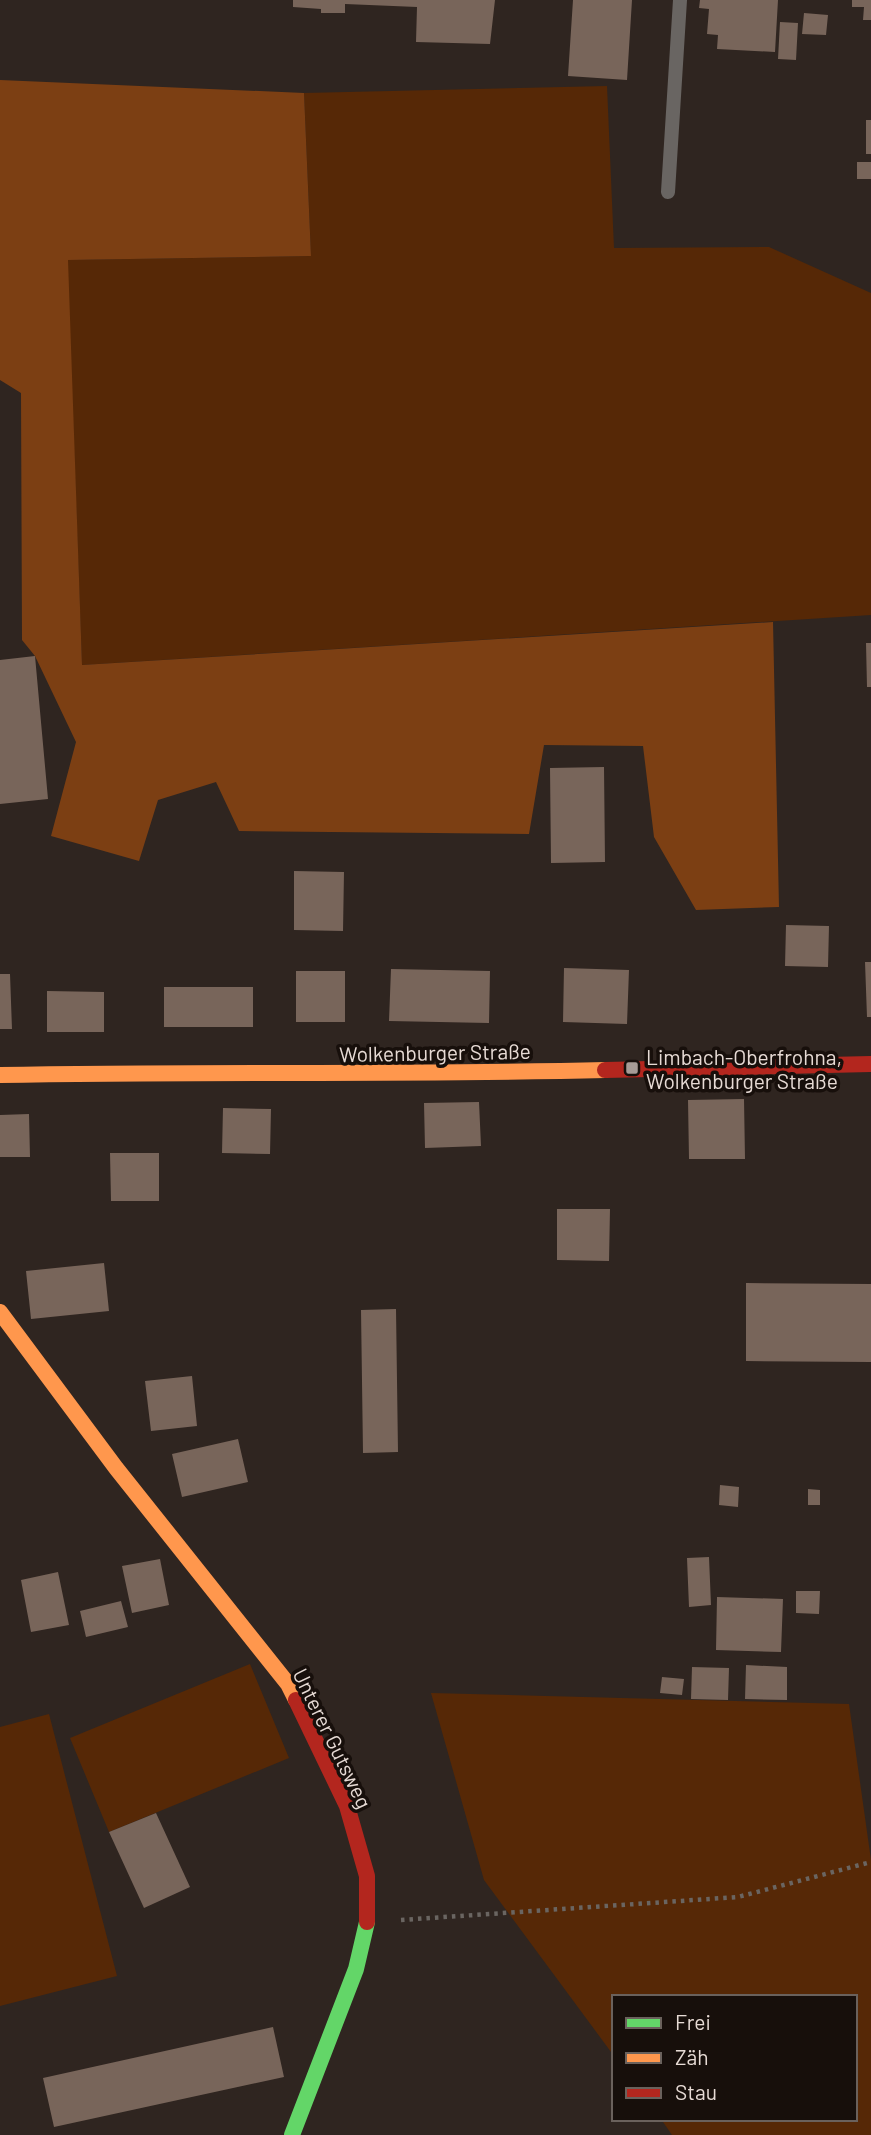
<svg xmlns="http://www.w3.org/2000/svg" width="871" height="2135" font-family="Barlow,sans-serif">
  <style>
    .green { fill: #562806 }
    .forest { fill: #7c3f13 }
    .building { fill: #78655a }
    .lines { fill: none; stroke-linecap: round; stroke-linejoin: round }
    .path { stroke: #6a6561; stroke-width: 4.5; stroke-dasharray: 3.5 5; stroke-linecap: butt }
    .lane { stroke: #696562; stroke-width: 14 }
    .fast { stroke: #63d668; stroke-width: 16 }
    .slow { stroke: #ff974d; stroke-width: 16 }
    .jam { stroke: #b3261e; stroke-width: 16 }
    .poi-dot { fill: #a79b96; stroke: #170f0b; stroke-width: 2.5 }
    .labels { text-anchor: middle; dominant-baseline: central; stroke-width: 7; stroke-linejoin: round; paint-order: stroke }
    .street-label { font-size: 21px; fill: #e7dbd5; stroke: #170f0b }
    .poi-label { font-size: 21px; fill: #e7dbd5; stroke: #170f0b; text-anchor: start }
  </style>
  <rect width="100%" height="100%" fill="#2f2520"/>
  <!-- green -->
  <path class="green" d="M607 86 614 248 769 247 871 293V615L82 665 67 260 311 256 304 93Z
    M250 1664 289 1758 109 1832 70 1738Z
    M431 1693 849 1704 871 1860V2135H672L661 2119H855V1997H614V2056L484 1880Z
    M49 1714 117 1976 0 2006V1727Z"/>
  <!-- forest -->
  <path class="forest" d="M0 80 304 93 311 256 68 260 82 665 773 622 779 907 696 910 654 837 643 746 544 745 529 834 239 831 216 782 158 800 139 861 51 836 76 742 35 656 22 640 21 393 0 380Z"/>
  <!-- building -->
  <path class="building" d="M293 0H495L490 44 416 42 417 7 345 4V13H321V9L293 7Z
    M573 0H632L627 80 568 76Z
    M700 0H778L775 52 717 49 718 35 707 34 709 9 699 8Z
    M852 0H871V20H863L864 7H852Z
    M804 13 828 15 826 35 802 34Z
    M780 22 798 23 796 60 778 59Z
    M866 120H871V154H866Z
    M857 162H871V179H857Z
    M866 643H871V687H867Z
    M35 656 48 799 0 804V660Z
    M604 767 605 862 551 863 550 768Z
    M294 871 344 872 343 931 294 930Z
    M786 925 829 926 828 967 785 966Z
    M865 962H871V1017H867Z
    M564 968 629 970 627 1024 563 1022Z
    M391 969 490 971 489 1023 389 1021Z
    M296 971H345V1022H296Z
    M0 974H10L12 1029H0Z
    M164 987H253V1027H164Z
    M47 991 104 992V1032H47Z
    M744 1099 745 1159H689L688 1100Z
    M479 1102 481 1146 425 1148 424 1103Z
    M223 1108 271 1109 270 1154 222 1153Z
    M29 1114 30 1157H0V1115Z
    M110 1153H159V1201H111Z
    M557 1209H610L609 1261 557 1260Z
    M104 1263 109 1311 31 1319 26 1271Z
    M746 1283 871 1284V1362L746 1361Z
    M396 1309 398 1452 363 1453 361 1310Z
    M192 1376 197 1426 151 1431 145 1381Z
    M238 1439 248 1482 182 1497 172 1454Z
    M720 1485 739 1487 738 1507 719 1505Z
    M808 1489 820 1490V1505H808Z
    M709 1557 711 1605 689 1607 687 1558Z
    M160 1559 169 1605 132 1613 122 1566Z
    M58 1572 69 1625 31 1632 21 1580Z
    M796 1591H820L819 1614 796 1613Z
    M717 1597 783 1599 781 1652 716 1650Z
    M121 1601 128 1627 86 1637 80 1611Z
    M746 1665 787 1667V1700L745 1699Z
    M692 1667 729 1668 728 1700 691 1699Z
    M662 1677 684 1679 682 1695 660 1693Z
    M156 1813 190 1887 144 1908 109 1832Z
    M273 2027 284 2077 54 2127 43 2078Z"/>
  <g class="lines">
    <!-- path -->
    <path class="path" d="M401 1920 738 1897 871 1862"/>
    <!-- lane -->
    <path class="lane" d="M668 192 680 0"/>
    <!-- fast -->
    <path class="fast" d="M292 2135 356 1969 367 1922"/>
    <!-- slow -->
    <path class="slow" d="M0 1075C202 1071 403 1075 605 1070
      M0 1312 116 1468 288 1684 296 1700"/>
    <!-- jam -->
    <path class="jam" d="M605 1070 871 1064
      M296 1700 347 1806 367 1876V1922"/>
  </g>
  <!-- markers -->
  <rect class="poi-dot" x="625" y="1061" width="14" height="14" rx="3.5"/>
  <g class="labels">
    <!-- street labels -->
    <g class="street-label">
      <text transform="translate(435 1052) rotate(-1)">Wolkenburger Straße</text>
      <text transform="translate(333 1738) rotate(64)">Unterer Gutsweg</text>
    </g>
    <!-- poi labels -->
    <g class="poi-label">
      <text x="646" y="1056">Limbach-Oberfrohna,<tspan x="646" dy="24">Wolkenburger Straße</tspan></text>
    </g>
  </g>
  <!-- legend -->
  <rect x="612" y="1995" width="245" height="126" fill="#170f0b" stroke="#6a615c" stroke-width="2"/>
  <rect x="626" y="2018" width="35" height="10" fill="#63d668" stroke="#6a615c" stroke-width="2"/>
  <text x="675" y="2030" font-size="21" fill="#e7dbd5">Frei</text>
  <rect x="626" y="2053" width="35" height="10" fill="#ff974d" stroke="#6a615c" stroke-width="2"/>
  <text x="675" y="2065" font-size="21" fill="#e7dbd5">Zäh</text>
  <rect x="626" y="2088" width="35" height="10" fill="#b3261e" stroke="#6a615c" stroke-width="2"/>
  <text x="675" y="2100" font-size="21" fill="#e7dbd5">Stau</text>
</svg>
